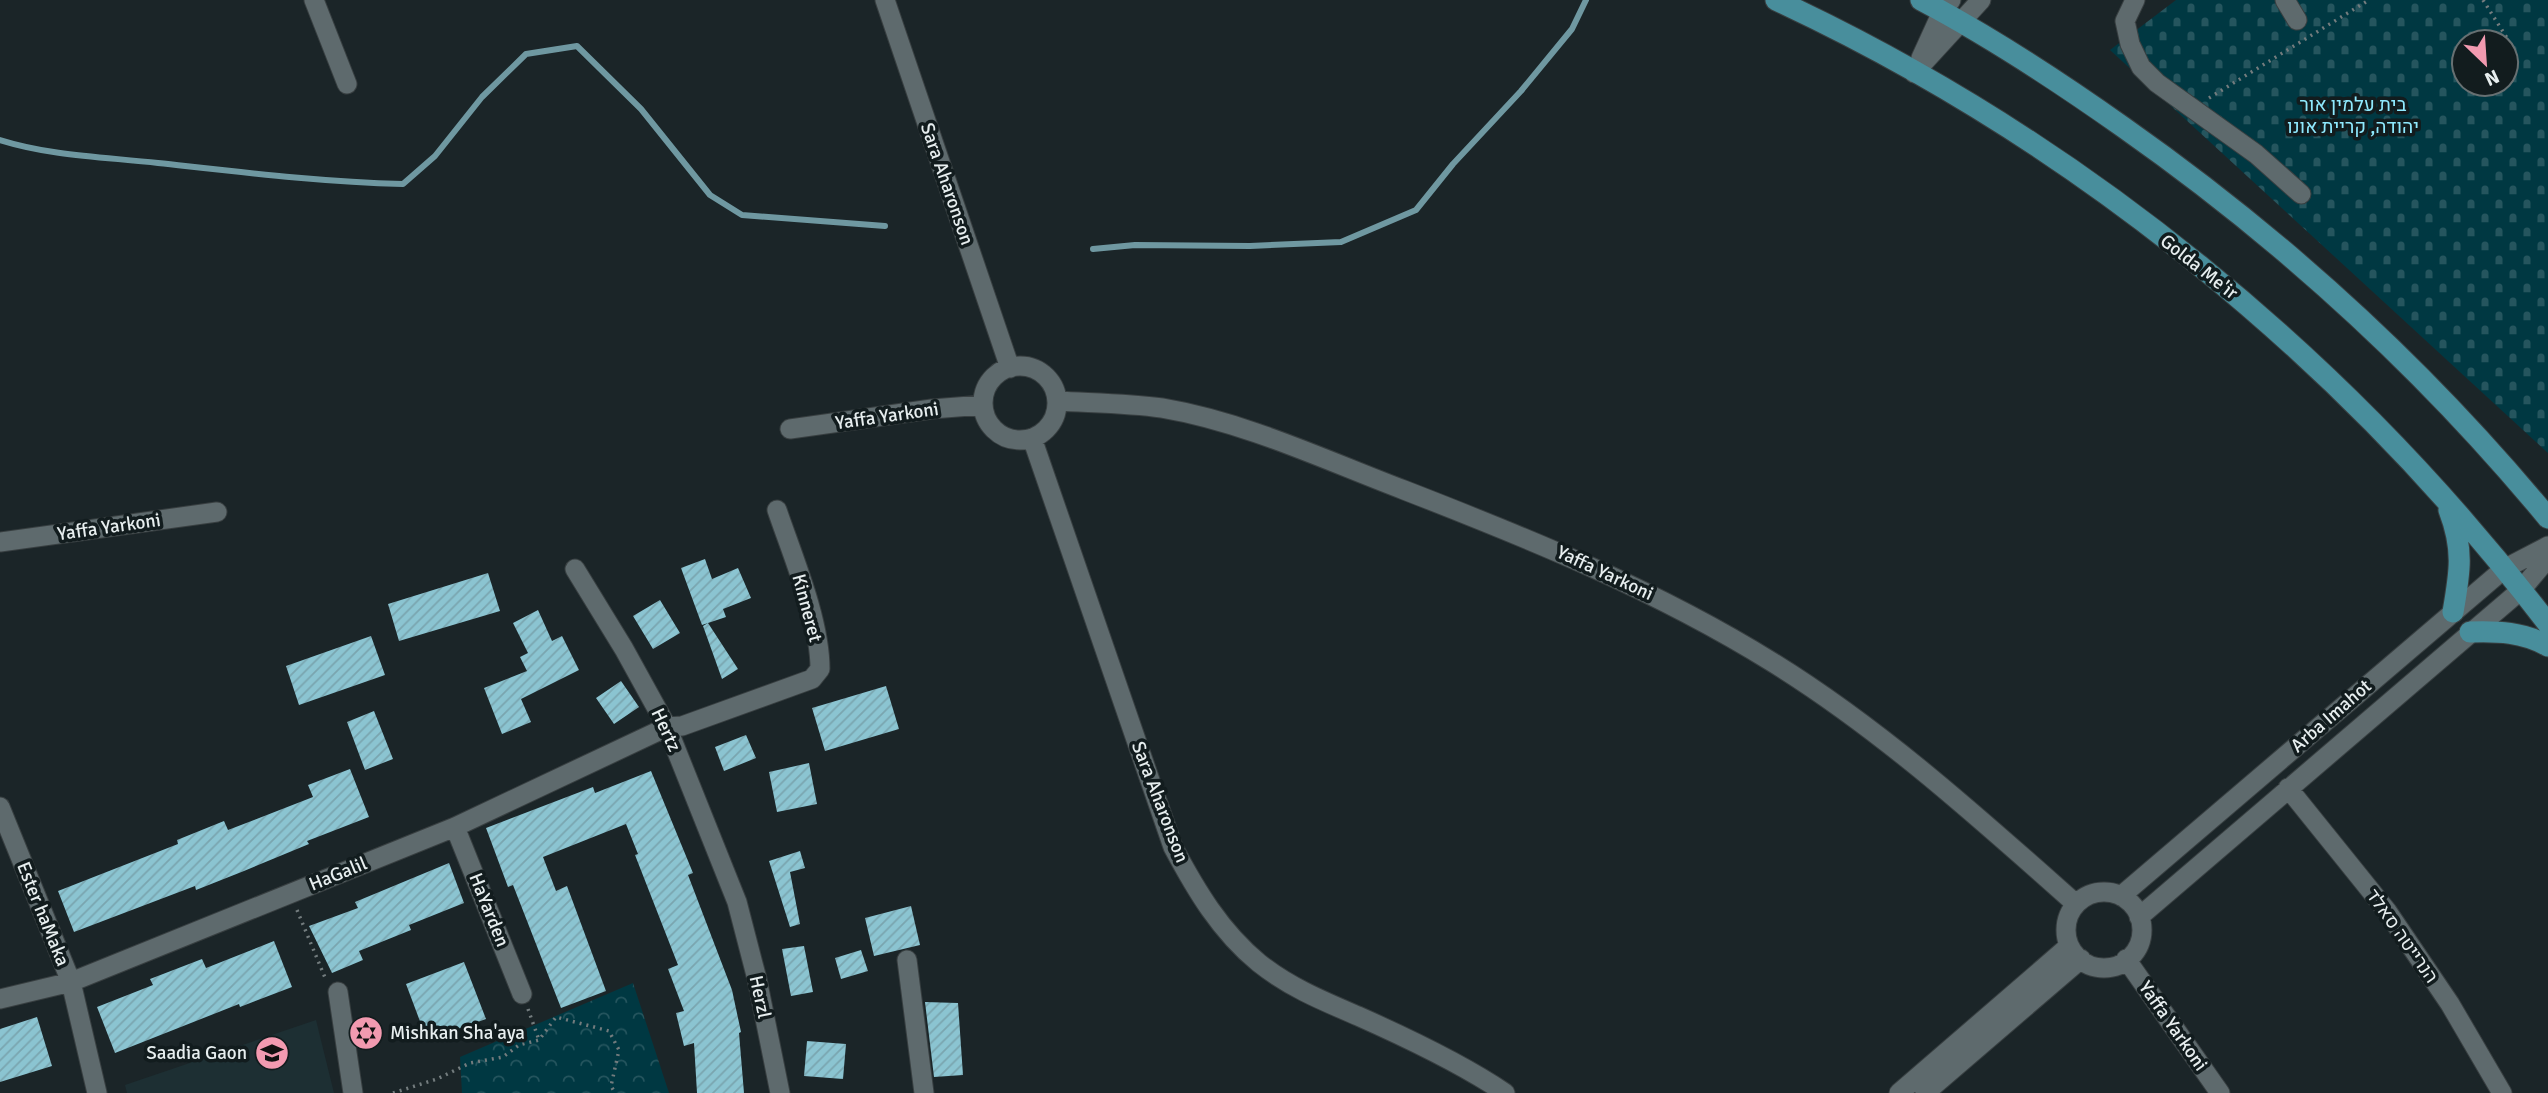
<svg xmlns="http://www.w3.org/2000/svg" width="2548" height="1093" font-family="Signika,Heebo,sans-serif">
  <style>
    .built { fill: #1d2f33 }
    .cemetery { fill: url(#cemetery-stones); fill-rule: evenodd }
    .park { fill: url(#park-crowns) }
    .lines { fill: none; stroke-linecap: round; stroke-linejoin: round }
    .stream { stroke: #6f98a1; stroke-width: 6 }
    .building { fill: url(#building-hatch) }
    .minor-casing { stroke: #383f41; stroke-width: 21 }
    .major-casing { stroke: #383f41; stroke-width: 23 }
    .path { stroke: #737c7e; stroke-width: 3.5; stroke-dasharray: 2 5; stroke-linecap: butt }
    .minor { stroke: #5e6a6d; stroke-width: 19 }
    .major { stroke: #488e9c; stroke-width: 21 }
    .labels { text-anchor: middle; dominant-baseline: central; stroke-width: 7; stroke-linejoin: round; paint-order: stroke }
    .park-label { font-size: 19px; fill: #8fe9fe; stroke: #121c1e }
    .street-label { font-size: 19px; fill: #e7eeef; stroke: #121c1e }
    .poi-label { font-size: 19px; fill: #e7eeef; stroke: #121c1e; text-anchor: start }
  </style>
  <defs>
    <pattern id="cemetery-stones" width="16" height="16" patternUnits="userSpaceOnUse" patternTransform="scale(1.75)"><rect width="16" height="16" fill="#003842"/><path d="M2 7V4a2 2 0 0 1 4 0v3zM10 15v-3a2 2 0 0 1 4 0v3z" fill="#25555e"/></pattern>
    <pattern id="park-crowns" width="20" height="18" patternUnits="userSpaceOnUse" patternTransform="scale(1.75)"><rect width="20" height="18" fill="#003842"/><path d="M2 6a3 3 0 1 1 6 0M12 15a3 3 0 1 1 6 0" fill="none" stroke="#25555e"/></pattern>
    <pattern id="building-hatch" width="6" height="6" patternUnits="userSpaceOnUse" patternTransform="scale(1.75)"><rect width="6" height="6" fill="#8bc4d1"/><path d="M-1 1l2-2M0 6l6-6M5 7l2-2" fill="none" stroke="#7aa5af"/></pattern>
  </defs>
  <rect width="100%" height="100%" fill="#1b2528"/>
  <!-- built -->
  <path class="built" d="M316 1020 334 1093H127L125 1085Z"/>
  <!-- cemetery -->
  <path class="cemetery" d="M2176 0H2548V453L2110 50ZM2464 42H2506V84H2464Z"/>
  <!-- park -->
  <path class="park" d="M633 983 669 1093H462L460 1057Z"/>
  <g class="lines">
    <!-- stream -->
    <path class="stream" d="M0 140C51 156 105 157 158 163 240 172 321 182 403 184L435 156 482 97 526 54 577 46 641 109 710 195 742 215 885 226
      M1093 249 1135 245 1250 246 1341 242 1416 210 1453 164 1521 91 1572 29 1586 0"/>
  </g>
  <!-- building -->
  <path class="building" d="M705 559 712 579 738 568 751 598 723 609 726 617 702 625 681 568Z
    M488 573 500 611 399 641 388 604Z
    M660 600 680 633 653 649 633 616Z
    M538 610 552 641 562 636 579 670 521 699 531 722 502 734 484 688 527 671 520 657 528 653 513 623Z
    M708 623 738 669 722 679 703 626Z
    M371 636 385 675 299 705 286 666Z
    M621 681 639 707 614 724 596 698Z
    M886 686 899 729 825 751 812 708Z
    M374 711 393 759 365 770 347 722Z
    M746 735 756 758 724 771 715 747Z
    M809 763 817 804 777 812 769 772Z
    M350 769 369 817 307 841 309 844 244 871 196 890 195 886 74 932 58 891 178 844 177 840 224 821 228 830 313 797 308 785Z
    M651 771 693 873 688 875 732 990 741 1032 739 1033 744 1093H697L694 1043 684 1046 676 1013 684 1011 668 969 678 965 635 855 638 854 626 824 543 857 556 891 567 886 606 991 561 1008 513 885 508 887 486 828 593 787 595 793Z
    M800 851 805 868 790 872 800 924 790 927 769 861Z
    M449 863 464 903 409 925 411 930 359 951 363 960 332 973 309 926 358 908 355 902Z
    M911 906 920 945 874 956 865 918Z
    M274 941 292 987 240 1007 239 1004 115 1053 97 1007 153 985 150 979 202 959 206 968Z
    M804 946 813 992 791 996 782 949Z
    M861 950 868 971 841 979 835 958Z
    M464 962 486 1019 427 1040 406 984Z
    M925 1002 958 1003 963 1075 934 1077Z
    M37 1017 52 1066 0 1082V1029Z
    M807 1041 846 1044 843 1079 804 1076Z"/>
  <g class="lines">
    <!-- minor casing -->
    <g class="minor-casing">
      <path id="minor" d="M314 0 347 84
        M885 0 1010 368
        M2135 0 2125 21 2130 44 2141 67 2157 83 2256 154 2301 194
        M2285 0 2297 20
        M1921 58 1942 12 1951 0
        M1914 73 1981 0
        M983 403a37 37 0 1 1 74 0a37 37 0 1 1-74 0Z
        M1058 401C1092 403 1128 403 1162 408 1245 422 1325 460 1404 490 1530 539 1656 590 1772 662 1882 730 1979 818 2076 904
        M790 429 932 409 983 405
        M1032 438 1173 847C1196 890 1220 931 1259 963 1289 987 1323 1001 1358 1016 1403 1036 1464 1065 1505 1093
        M0 542 217 512
        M575 569 624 649 667 727 737 902 757 979 780 1093
        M2288 788 2387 911 2450 1004 2502 1093
        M0 807 71 982 97 1093
        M455 827 522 994
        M2066 930a38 38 0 1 1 76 0a38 38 0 1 1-76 0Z
        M2121 896 2504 569 2548 546
        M2139 917 2521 590 2548 558
        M2126 959 2220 1093
        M907 960 924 1093
        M338 992 353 1093
        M0 999 71 982 455 827 667 727 682 726 812 679 820 669C820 620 793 557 777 510
        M1899 1093 2069 946
        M1925 1093 2081 959"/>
    </g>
    <!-- major casing -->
    <g class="major-casing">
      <path id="major" d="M1776 0C2077 140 2347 360 2548 624
        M1921 0C1991 37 2058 81 2123 127 2281 238 2425 369 2548 518
        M2449 510C2464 549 2460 572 2453 612
        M2470 632C2498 631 2523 632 2548 646"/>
    </g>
    <!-- path -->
    <path class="path" d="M2483 0 2507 38
      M2209 98 2369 0
      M297 910 326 980
      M528 1009 539 1040
      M393 1093 437 1079 470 1063 503 1057 519 1045 539 1040 556 1017 609 1031 619 1050 611 1086 615 1093"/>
    <!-- minor -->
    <use href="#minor" class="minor"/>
    <!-- major -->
    <use href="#major" class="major"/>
  </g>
  <!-- icons -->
  <defs>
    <g id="synagogue-disc" transform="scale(1.75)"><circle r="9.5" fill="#f29ab0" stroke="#121c1e"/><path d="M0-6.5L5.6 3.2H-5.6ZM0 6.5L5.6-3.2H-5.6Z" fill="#111"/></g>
    <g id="school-disc" transform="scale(1.75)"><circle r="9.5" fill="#f29ab0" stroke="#121c1e"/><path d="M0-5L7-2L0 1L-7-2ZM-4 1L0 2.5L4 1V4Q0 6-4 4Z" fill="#111"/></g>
  </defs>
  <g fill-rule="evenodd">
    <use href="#synagogue-disc" x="366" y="1033"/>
    <use href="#school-disc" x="272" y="1053"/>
  </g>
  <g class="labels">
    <!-- park labels -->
    <g class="park-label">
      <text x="2353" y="105">בית עלמין אור<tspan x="2353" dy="22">יהודה, קריית אונו</tspan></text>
    </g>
    <!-- street labels -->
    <g class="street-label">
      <text transform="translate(947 184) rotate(71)">Sara Aharonson</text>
      <text transform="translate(2199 267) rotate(38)">Golda Me'ir</text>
      <text transform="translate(887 416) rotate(-8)">Yaffa Yarkoni</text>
      <text transform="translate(109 527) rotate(-8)">Yaffa Yarkoni</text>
      <text transform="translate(1605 573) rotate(25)">Yaffa Yarkoni</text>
      <text transform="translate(807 608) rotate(75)">Kinneret</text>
      <text transform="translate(2331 716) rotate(-41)">Arba Imahot</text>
      <text transform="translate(666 730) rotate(65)">Hertz</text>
      <text transform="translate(1160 802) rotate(69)">Sara Aharonson</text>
      <text transform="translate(338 874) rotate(-22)">HaGalil</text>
      <text transform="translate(489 910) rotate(68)">HaYarden</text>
      <text transform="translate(43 914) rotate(68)">Ester haMaka</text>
      <text transform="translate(2402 936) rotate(55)">הנרייטה סאלד</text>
      <text transform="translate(760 997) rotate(78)">Herzl</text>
      <text transform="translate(2173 1026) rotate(55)">Yaffa Yarkoni</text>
    </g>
    <!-- poi labels -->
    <g class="poi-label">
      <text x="390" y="1033">Mishkan Sha'aya</text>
      <text x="247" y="1053" text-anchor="end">Saadia Gaon</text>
    </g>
  </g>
  <!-- north arrow -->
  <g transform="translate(2485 63) rotate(155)"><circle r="33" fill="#121c1e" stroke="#677072" stroke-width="2"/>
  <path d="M0-5L12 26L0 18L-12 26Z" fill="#f29ab0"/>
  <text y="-10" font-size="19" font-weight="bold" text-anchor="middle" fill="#e7eeef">N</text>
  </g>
</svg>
